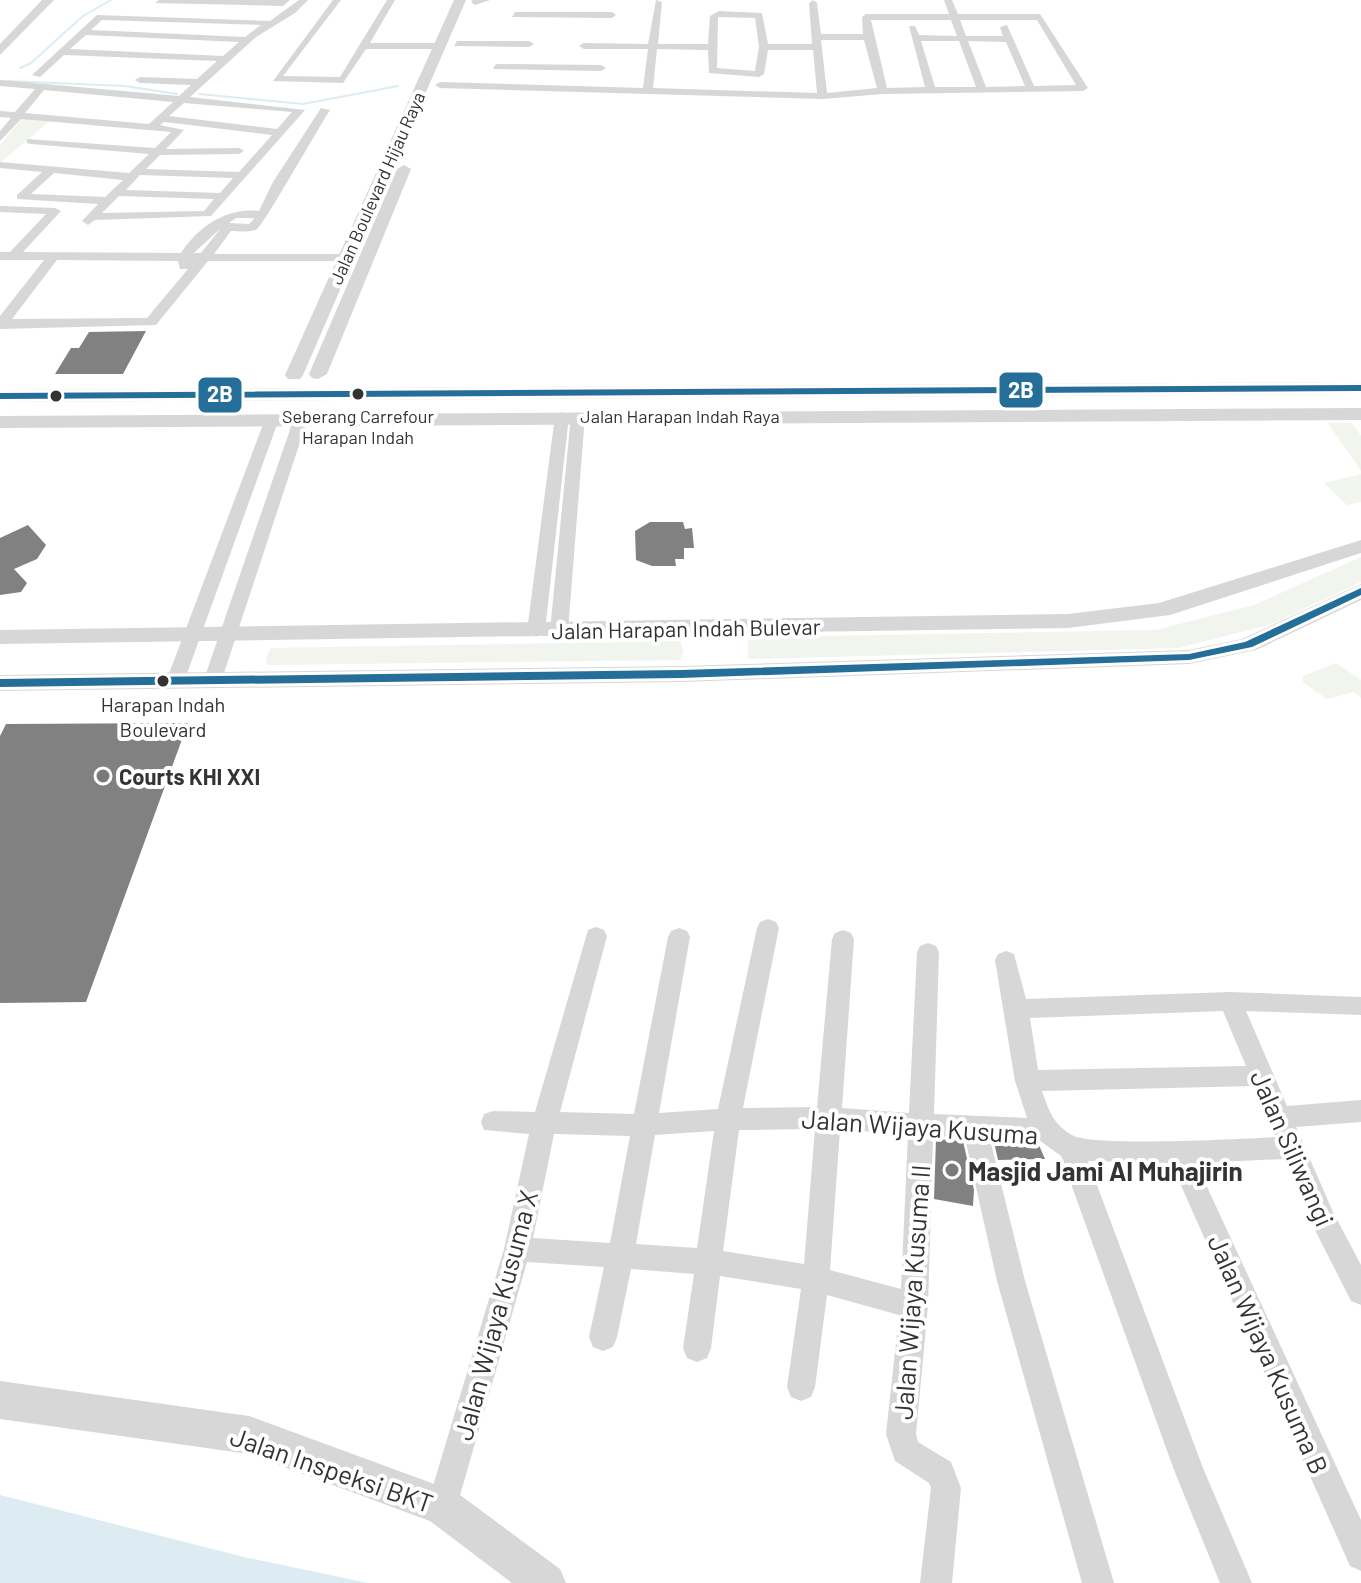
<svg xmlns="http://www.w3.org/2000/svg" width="1361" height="1583" font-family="Barlow,sans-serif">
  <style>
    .green { fill: #f1f5ed }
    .water { fill: #ddebf3 }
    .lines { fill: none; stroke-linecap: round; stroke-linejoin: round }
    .stream { stroke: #ddebf3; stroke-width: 2 }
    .building { fill: #818181 }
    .minor { fill: #d7d7d7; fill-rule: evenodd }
    .tertiary { fill: #d7d7d7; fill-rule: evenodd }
    .bus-1-casing { stroke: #fff; stroke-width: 6 }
    .bus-1 { fill: #256e99; fill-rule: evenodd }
    .bus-dot { fill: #333; stroke: #fff; stroke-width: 3 }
    .poi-dot { fill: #7a7a7a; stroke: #fff; stroke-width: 3 }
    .labels { text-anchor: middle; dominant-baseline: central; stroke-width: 8; stroke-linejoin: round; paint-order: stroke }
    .far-street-label { font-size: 18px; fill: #333; stroke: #fff }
    .far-bus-label { font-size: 18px; fill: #333; stroke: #fff }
    .bus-label { font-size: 20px; fill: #333; stroke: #fff }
    .street-label { font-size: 22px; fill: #333; stroke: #fff }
    .poi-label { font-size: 22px; font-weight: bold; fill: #333; stroke: #fff; text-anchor: start }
    .near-street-label { font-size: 26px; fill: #333; stroke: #fff }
    .near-poi-label { font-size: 26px; font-weight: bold; fill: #333; stroke: #fff; text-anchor: start }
    .line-badge { stroke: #fff; stroke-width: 3 }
    .badge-label { font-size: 22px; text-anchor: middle; font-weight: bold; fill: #fff }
  </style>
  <rect width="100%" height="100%" fill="#fff"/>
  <!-- green -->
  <path class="green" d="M23 117 52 119 0 163V145Z
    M1328 423H1352L1361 436V471Z
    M1361 474V502L1347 505 1324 483Z
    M1361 557V582L1272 624 1178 648 748 659V641L757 637 1156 630 1254 605Z
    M680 641 684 651 680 660 267 665 266 657 271 648Z
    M1336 663 1361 680V698L1354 692 1327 699 1303 682V676Z"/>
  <!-- water -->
  <path class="water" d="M0 1495 244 1557 368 1583H0Z"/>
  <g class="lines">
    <!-- stream -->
    <path class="stream" d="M20 68 31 63 83 16 111 0
      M7 81 125 86 177 94
      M199 94 303 104 398 86"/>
  </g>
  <!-- building -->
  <path class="building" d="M146 331 123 374H55L71 348H79L89 332Z
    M683 522 685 529 692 528 694 548H684V559H675L676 566H652L636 560 635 531 650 522Z
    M28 525 46 545 37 559 14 569 27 583 21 592 0 595V538Z
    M188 723 86 1002 0 1003V736L6 724Z
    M936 1139 963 1141 974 1190 973 1206 934 1199Z
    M994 1142 1038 1143 1045 1159 998 1160Z"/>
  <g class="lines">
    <!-- minor -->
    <path class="minor" d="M290 0 283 6 155 3 159 0Z
      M299 0H308L295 13 256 37 190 97 305 110 211 216 95 220 88 225 82 221 98 204 17 199V195L42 172 0 168V162L129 173 149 154 31 144 27 143V139L155 148 171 132 21 119 0 141V131L11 118 0 117V111L15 112 35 89 0 86V80L179 96 191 85 140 83 135 80 140 77 197 79 217 61 64 55 40 77 32 75 97 15 270 21ZM102 20 261 25 245 37 91 30ZM86 35 239 42 223 56 70 49ZM44 90 173 102 149 124 25 113ZM184 103 292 112 277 129 169 116ZM164 122H165L272 135 239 172 146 169 160 155 239 154 244 151 239 148 166 149 184 130 160 125ZM54 173 123 180 105 197 31 194ZM140 175 233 178 220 193 126 190ZM119 196 214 199 204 211 102 213Z
      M333 0H341L283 76 340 77 387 0H395L370 43H439L444 46 439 49H366L343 83 273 81Z
      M473 0H490L475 5 471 2Z
      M656 0 662 2 658 44H708L710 16 719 11 762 13 768 44H812L809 3 813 0 817 3 821 34H863L862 17 866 14H949L944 0H952L958 14H1040L1088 88 1083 91 883 94 822 99 440 88 435 85 440 82 643 88 648 49H584L579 46 584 43 648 44ZM718 17 755 18 759 47 755 71 717 68ZM871 20H951L957 36 919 35 915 26H909L925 87 887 88ZM960 20H1037L1076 85 1034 86 1007 25 1000 27 1003 36H966ZM821 40H864L877 88 827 93ZM921 41H959L976 87H935ZM968 41 1006 42 1025 86 986 87ZM657 49 708 50 709 73 759 77 764 74 768 50H813L817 93 653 88Z
      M515 12H612L616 15 612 18 512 17Z
      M457 41H529L534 44 529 47 454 46Z
      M496 64 601 65 606 68 601 71 493 69Z
      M321 108 330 110C320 125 263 226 257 229 250 233 239 231 231 231L214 254H346L352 258 350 261H208L156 325 0 329V316L44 260H0V252H10L46 214 0 212V206L55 208 61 211 23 252 181 253C198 227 227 207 259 211L273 182ZM236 218H252L254 219 249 224 229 223ZM221 228 201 253H194ZM57 260 178 261 180 269H188L147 318 12 319Z
      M562 412 569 416 545 631 536 637 527 631 555 416Z
      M578 412 585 416 568 631 559 637 550 631 571 416Z
      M301 414 308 418 222 679 213 685 207 683 204 679 294 418Z
      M272 415 279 419 185 679 176 685 170 683 167 679 265 419Z
      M768 919 776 922 779 928 743 1108 817 1107 832 939 835 933 843 930 851 933 854 939 842 1108 909 1113 917 952 920 946 928 943 936 946 939 952 934 1114 1027 1118 1015 1081 995 960 998 954 1006 951 1014 954 1026 999 1230 992 1361 997V1015L1246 1011 1287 1106 1361 1100V1122L1296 1127 1333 1212 1361 1265V1305L1351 1301 1314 1228 1285 1159 1196 1163 1361 1520V1571L1350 1566 1171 1163 1088 1161 1203 1468 1252 1583H1220L1174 1470 1061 1156 1039 1140 990 1139 1025 1281 1114 1583H1082L997 1281 965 1138 933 1136 928 1306 916 1434 918 1442 951 1462 961 1488 952 1583H920L931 1488 929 1483 895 1461 886 1434 899 1315 827 1295 815 1387 811 1397 801 1401 791 1397 787 1387 801 1289 720 1276 711 1348 707 1358 697 1362 687 1358 683 1348 694 1274 631 1269 617 1337 613 1347 603 1351 593 1347 589 1337 604 1267 527 1262 457 1506 453 1517 442 1521 431 1517 427 1506 504 1249 529 1134 484 1130 481 1122 484 1114 493 1111 535 1112 588 930 596 927 604 930 607 936 560 1112 634 1114 668 937 671 931 679 928 687 931 690 937 659 1113 718 1109 757 928 760 922ZM1223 1011 1246 1066 1038 1070 1030 1018ZM1254 1086 1276 1137C1244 1139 1091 1147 1072 1135 1053 1124 1049 1111 1042 1091ZM815 1129 804 1264 723 1251 739 1130ZM840 1130 908 1134 901 1289 830 1270ZM714 1131 697 1248 636 1244 655 1135ZM554 1134 630 1136 610 1243 533 1238Z"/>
    <!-- tertiary -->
    <path class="tertiary" d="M42 0H54L0 55V44Z
      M454 0H466L303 375 300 379H288L285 375Z
      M404 165 411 169 327 374 318 379 312 378 309 374 397 169Z
      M1361 382V394L0 402V390Z
      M1361 408V420L0 428V416Z
      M1361 540V553L1170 615 1068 628 0 644V630L1068 614 1159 603Z
      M1361 584V600L1256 650 1189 664 681 682 0 691V675L681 666 1189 650 1242 639Z
      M0 1381 249 1416 456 1492 560 1569 566 1583H512L430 1521 249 1454 0 1419Z"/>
    <!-- bus-1 casing -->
    <g class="bus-1-casing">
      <path id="bus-1" d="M1361 385V391L0 399V393Z
        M1361 588V595L1252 647 1189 660 681 678 0 687V679L681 670 1189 654 1245 642Z"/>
    </g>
    <!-- bus-1 -->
    <use href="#bus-1" class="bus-1"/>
  </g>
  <!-- markers -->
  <g class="bus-dot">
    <circle cx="358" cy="394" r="7"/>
    <circle cx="56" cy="396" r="7"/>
    <circle cx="163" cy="681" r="7"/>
  </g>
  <g class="poi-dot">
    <circle cx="103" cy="776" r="8"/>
    <circle cx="952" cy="1170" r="8"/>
  </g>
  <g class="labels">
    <!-- far-street labels -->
    <g class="far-street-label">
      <text transform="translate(377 188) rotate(-66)">Jalan Boulevard Hijau Raya</text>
      <text x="680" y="416">Jalan Harapan Indah Raya</text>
    </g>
    <!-- far-bus labels -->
    <g class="far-bus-label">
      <text x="358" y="416">Seberang Carrefour<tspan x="358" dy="21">Harapan Indah</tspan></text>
    </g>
    <!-- bus labels -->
    <g class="bus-label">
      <text x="163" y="704">Harapan Indah<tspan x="163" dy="25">Boulevard</tspan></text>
    </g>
    <!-- street labels -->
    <g class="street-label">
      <text transform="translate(686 628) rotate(-1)">Jalan Harapan Indah Bulevar</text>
    </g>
    <!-- poi labels -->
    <g class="poi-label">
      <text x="119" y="776">Courts KHI XXI</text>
    </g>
    <!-- near-street labels -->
    <g class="near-street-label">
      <text transform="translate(920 1126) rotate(4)">Jalan Wijaya Kusuma</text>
      <text transform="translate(1293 1148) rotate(66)">Jalan Siliwangi</text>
      <text transform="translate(911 1292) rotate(-86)">Jalan Wijaya Kusuma II</text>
      <text transform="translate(495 1315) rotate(-75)">Jalan Wijaya Kusuma X</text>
      <text transform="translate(1269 1354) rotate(66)">Jalan Wijaya Kusuma B</text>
      <text transform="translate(332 1469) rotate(19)">Jalan Inspeksi BKT</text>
    </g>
    <!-- near-poi labels -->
    <g class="near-poi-label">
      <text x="968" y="1170">Masjid Jami Al Muhajirin</text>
    </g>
  </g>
  <g class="line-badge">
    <rect x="998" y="371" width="46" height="38" rx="8" fill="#256e99"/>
    <rect x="197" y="376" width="46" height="38" rx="8" fill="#256e99"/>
  </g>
  <g class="badge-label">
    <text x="1021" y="398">2B</text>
    <text x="220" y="402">2B</text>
  </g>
</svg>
